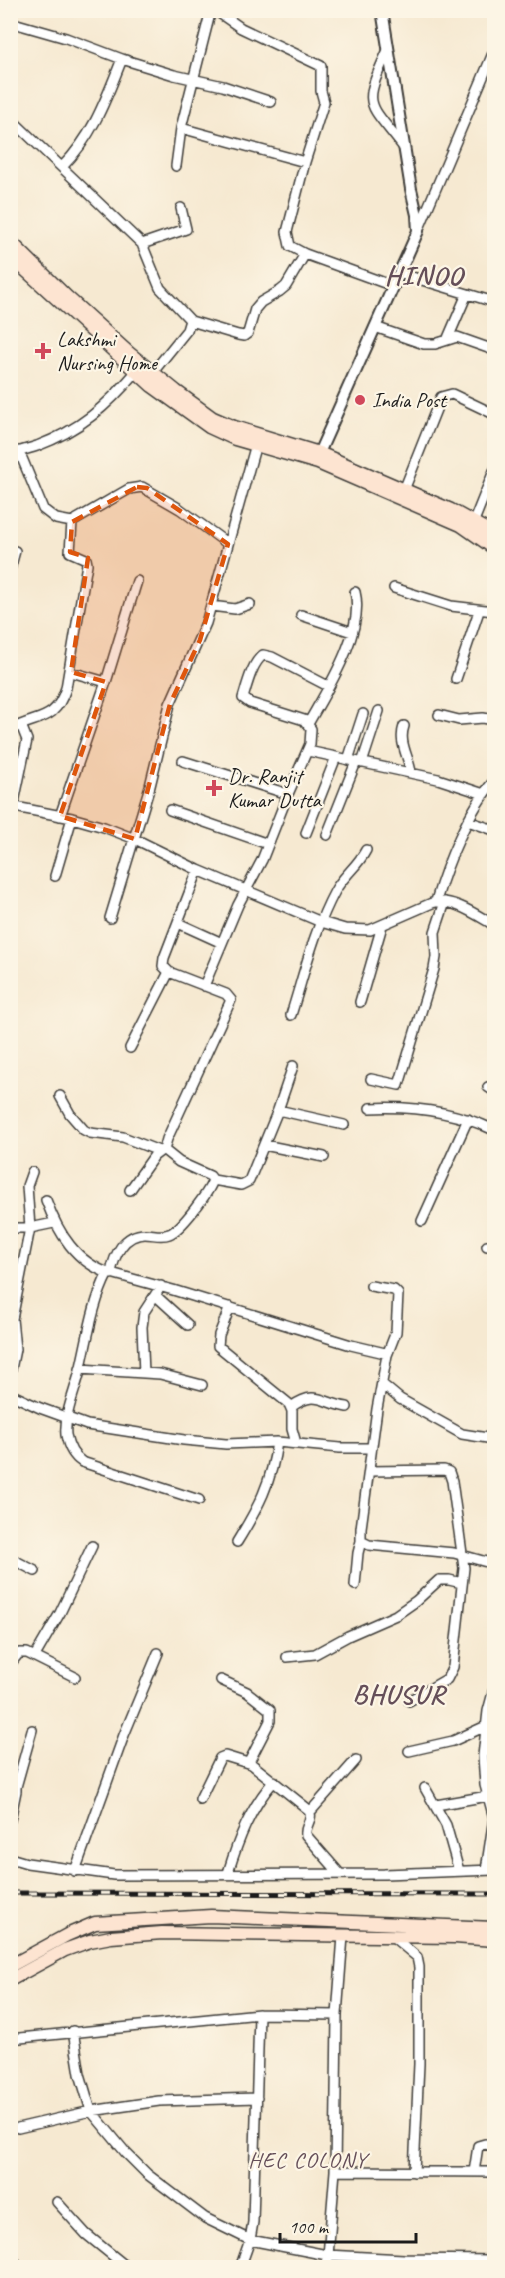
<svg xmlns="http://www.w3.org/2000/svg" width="505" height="2278" font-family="Caveat,sans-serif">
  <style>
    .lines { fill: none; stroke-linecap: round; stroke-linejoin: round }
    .minor-casing { stroke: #3d3b37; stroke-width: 12 }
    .tertiary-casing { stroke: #3d3b37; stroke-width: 14 }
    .secondary-casing { stroke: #3d3b37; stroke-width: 15 }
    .minor { stroke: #fff; stroke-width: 9 }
    .tertiary { stroke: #fff; stroke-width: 10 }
    .secondary { stroke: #fde4d1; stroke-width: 12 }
    .rail-casing { stroke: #1c1c1c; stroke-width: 5 }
    .rail { stroke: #fcf5e5; stroke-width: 3; stroke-dasharray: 9; stroke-linecap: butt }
    .marked { fill: #de560d; fill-opacity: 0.2; stroke: #de560d; stroke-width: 4.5; stroke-dasharray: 12 8; stroke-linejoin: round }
    .poi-dot { fill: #d1495b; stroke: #fcf5e5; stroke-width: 2 }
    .labels { text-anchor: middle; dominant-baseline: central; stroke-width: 4.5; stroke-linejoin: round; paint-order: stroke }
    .poi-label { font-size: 21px; fill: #1c1c1c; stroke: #fcf5e5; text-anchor: start }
    .neighbourhood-label { font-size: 22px; letter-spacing: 1.5px; fill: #654f59; stroke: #fcf5e5 }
    .district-label { font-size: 27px; font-weight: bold; letter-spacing: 1.5px; fill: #654f59; stroke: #fcf5e5 }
  </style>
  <rect width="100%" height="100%" fill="#fcf5e5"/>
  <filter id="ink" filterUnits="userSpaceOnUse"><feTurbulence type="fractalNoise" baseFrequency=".0167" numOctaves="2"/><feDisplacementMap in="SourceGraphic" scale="12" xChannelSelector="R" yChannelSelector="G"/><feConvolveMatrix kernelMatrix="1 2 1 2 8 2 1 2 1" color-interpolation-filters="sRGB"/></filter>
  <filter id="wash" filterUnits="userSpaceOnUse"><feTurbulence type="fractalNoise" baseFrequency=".008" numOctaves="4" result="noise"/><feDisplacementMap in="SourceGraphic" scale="24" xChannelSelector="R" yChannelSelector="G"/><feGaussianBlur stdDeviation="1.35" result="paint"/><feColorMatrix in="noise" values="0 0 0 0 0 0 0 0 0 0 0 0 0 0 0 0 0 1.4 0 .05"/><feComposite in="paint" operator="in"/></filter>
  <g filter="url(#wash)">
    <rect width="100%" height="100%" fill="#f6e9d1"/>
  </g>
  <g filter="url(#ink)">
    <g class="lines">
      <!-- minor casing -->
      <g class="minor-casing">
        <path id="minor" d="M215 10 241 28 321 66V91L324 102 305 162 287 232 290 246 305 254 393 286
          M10 22 66 38 122 59 174 75 223 86 271 102
          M388 50C361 109 368 100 404 148
          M10 118 142 244 160 288 190 320 187 330 153 372
          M181 128 305 162
          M176 166 181 128 211 10
          M62 167C93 136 106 99 122 59
          M418 231 494 51
          M142 244 186 229 181 208
          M399 273 494 302
          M191 321 238 335 244 336 248 333 255 309 261 302 280 291 286 286 305 254
          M375 327 424 344H435L457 337 494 350
          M448 338 467 294
          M19 451 43 509 56 519 72 522 129 489 142 487 180 509 228 544
          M10 455C19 451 28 449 37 446 80 430 107 406 136 372
          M404 490 441 397 452 394 494 414
          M474 521 494 471
          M10 569 15 551
          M394 588 451 606 494 611
          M211 606 235 609 250 604
          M301 615 352 632
          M71 672 106 682
          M456 679 479 611
          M439 715 459 720 483 718 494 720
          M308 724C327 690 365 631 355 592
          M404 726C398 743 409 756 411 773
          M10 730C37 715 55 723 66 688L87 564 86 559 70 552 72 522
          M308 751 438 779 484 794
          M348 760 363 714
          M183 761 288 794
          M362 763 379 711
          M10 806 72 818 104 827 135 839 198 870 321 922 345 929 370 930 432 903C452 897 478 916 494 925
          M13 807 27 740 21 725
          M170 810 268 844
          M60 816 106 682 137 581
          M468 821 494 830
          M306 833 336 757
          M327 835 356 762
          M198 870 164 958 163 966 169 972 226 994 231 1000 167 1139 164 1150 179 1162 210 1176 213 1180C209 1192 181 1230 169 1234 162 1237 153 1234 145 1234 124 1234 114 1255 111 1273L173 1290 351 1345 385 1353 387 1355 377 1409 361 1528V1541L369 1545 454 1553 494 1564
          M55 876 72 818
          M436 901C447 863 468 811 494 781
          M110 918 150 786 170 704 206 623 256 444
          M178 923 222 943
          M204 986 238 905 262 860 288 794 310 744 311 729 304 720 250 703 243 698C247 685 252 663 263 655L272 657 328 686
          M360 1002 382 926
          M291 1015C304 974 314 930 335 891 343 876 358 866 366 850
          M130 1048 169 972
          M371 1079 399 1085 434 969 436 957 435 932 445 902
          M488 1087 494 1091
          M60 1096 70 1114 84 1130 90 1133 123 1137 159 1151
          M370 1108C412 1106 456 1112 494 1130
          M278 1110 344 1125
          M264 1145 324 1157
          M213 1180 241 1185 249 1181 278 1110 293 1066
          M130 1190 154 1156 162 1150
          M46 1200C58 1233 76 1263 111 1274
          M422 1221 468 1119
          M10 1228H30L54 1223
          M487 1246 494 1245
          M108 1273C92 1304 88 1338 80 1371 75 1391 64 1415 66 1435 68 1445 73 1456 82 1462L199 1500
          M371 1286 394 1290 398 1294 396 1332 387 1355
          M155 1295 188 1325
          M230 1307 219 1335 218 1346 289 1404 292 1411V1429L296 1443
          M80 1369 160 1374 202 1385
          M144 1373 142 1327 144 1312 161 1286
          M10 1374 15 1349 12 1319 30 1228 27 1186 32 1172
          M382 1384 400 1399 462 1434 494 1439
          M10 1394 40 1408 87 1425 184 1440 226 1444 277 1442 340 1448H372
          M291 1407C317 1389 321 1403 347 1407
          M369 1471 444 1470 449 1472 452 1481 464 1568 453 1667 447 1679 409 1701
          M237 1542C258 1508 272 1482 277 1442
          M10 1558 35 1571
          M355 1585 358 1553 361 1541
          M35 1656 60 1613 92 1546
          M287 1657 315 1654 348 1636 396 1615 416 1601 439 1580H449L462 1583
          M10 1664 19 1653H27L75 1677
          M221 1680 247 1692 270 1710V1721L249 1762 309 1810C314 1819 304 1826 306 1835L340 1874
          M409 1751 453 1741 486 1726
          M10 1781 16 1787V1791L10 1820
          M16 1787 32 1730
          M425 1788 446 1825 459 1871
          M200 1799 220 1758 225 1756 251 1764
          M436 1805 488 1796
          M310 1812 356 1760
          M10 1858 27 1863 114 1875 384 1874 494 1870
          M486 1870 494 1818 485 1785 483 1756 488 1711 494 1689
          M75 1871 124 1735 158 1653
          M228 1873C238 1840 250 1808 274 1781
          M392 1936 417 1957 419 1967V2064L414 2172
          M73 2031 80 2074 91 2111 126 2153 147 2174 205 2218 250 2240 327 2255 404 2259 494 2260
          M10 2039 259 2014 337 2015
          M18 2128 91 2111 159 2101 257 2098
          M335 2171 494 2172
          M474 2172 478 2146 485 2144 494 2146
          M57 2202 86 2234 128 2268
          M14 2268 16 2263
          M240 2268 250 2240 253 2222 259 2014
          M327 2268 335 2171 337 2015 343 1936"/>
      </g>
      <!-- tertiary casing -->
      <g class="tertiary-casing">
        <path id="tertiary" d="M319 453 418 231 417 215 411 189 382 10"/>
      </g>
      <!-- secondary casing -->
      <g class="secondary-casing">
        <path id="secondary" d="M10 241 67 297 129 353 176 391 213 418 234 427 319 453 451 510 494 534
          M10 256 152 386 209 427 235 439 318 463 461 525 494 548
          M10 1966 67 1935 95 1923 211 1916 494 1928
          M10 1980 65 1950 90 1941 111 1937 162 1933 455 1937 494 1940"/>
      </g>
      <!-- minor -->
      <use href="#minor" class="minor"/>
      <!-- tertiary -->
      <use href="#tertiary" class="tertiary"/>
      <!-- secondary -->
      <use href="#secondary" class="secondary"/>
      <!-- rail casing -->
      <g class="rail-casing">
        <path id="rail" d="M10 1893 494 1894"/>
      </g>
      <!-- rail -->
      <use href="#rail" class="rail"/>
    </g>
  </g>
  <!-- marked area -->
  <path class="marked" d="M137 487 147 488 228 544 200 640 170 704 135 839 60 816 106 682 71 672 88 558 70 552 72 522Z"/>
  <!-- markers -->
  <g class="poi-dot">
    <path d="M40 342h6v6h6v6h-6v6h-6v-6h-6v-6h6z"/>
    <circle cx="360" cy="400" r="6"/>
    <path d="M211 779h6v6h6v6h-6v6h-6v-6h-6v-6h6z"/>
  </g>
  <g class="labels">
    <!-- poi labels -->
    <g class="poi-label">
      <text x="57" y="339">Lakshmi<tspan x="57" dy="24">Nursing Home</tspan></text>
      <text x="372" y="400">India Post</text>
      <text x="228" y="776">Dr. Ranjit<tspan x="228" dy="24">Kumar Dutta</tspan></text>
    </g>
    <!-- neighbourhood labels -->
    <g class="neighbourhood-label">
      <text x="308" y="2160">HEC COLONY</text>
    </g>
    <!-- district labels -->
    <g class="district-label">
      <text x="424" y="275">HINOO</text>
      <text x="399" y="1694">BHUSUR</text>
    </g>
  </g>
  <!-- margin -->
  <rect width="505" height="2278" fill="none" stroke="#fcf5e5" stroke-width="36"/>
  <!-- scale -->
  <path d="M280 2233v9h136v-9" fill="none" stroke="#1c1c1c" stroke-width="3"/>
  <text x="289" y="2233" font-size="18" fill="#1c1c1c" stroke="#fcf5e5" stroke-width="4.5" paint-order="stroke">100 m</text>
</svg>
